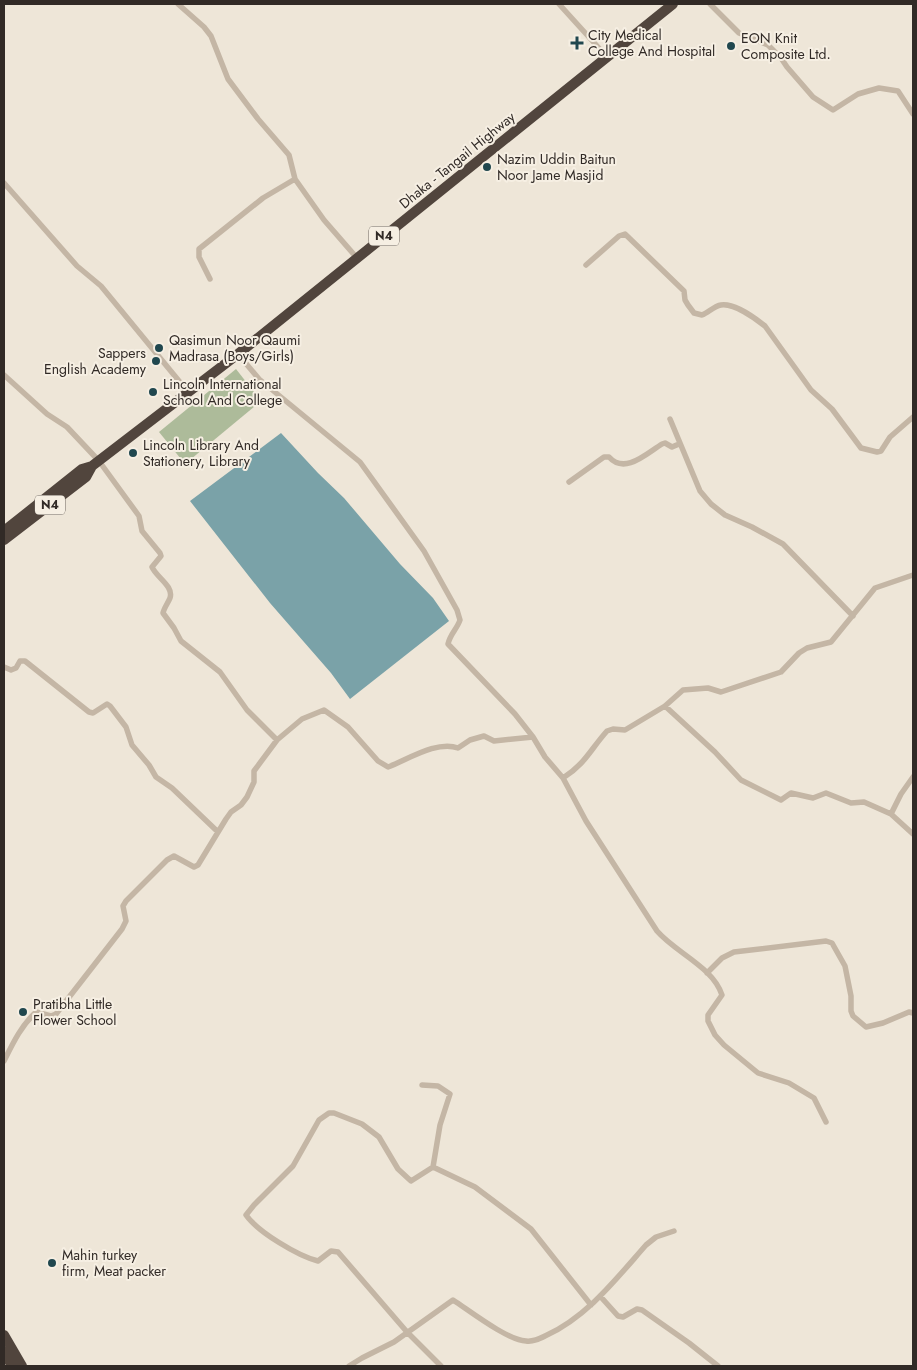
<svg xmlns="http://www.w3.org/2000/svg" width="917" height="1370" font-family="Jost,sans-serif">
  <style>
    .green { fill: #adbb9a }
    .water { fill: #7aa2a8 }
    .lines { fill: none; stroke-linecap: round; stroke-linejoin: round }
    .street { stroke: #c4b6a5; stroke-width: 5.5 }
    .highway { stroke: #51453d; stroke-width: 10 }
    .poi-dot { fill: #20474e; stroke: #f6efe3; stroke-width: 2 }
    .labels { text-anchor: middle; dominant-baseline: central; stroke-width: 4; stroke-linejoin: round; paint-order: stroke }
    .shield { fill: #f6efe3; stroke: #6c655f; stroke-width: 1 }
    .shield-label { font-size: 12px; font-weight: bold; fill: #312a26 }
    .poi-label { font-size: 14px; fill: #312a26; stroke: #f6efe3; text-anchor: start }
    .street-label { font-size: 14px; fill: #312a26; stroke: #f6efe3 }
  </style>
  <rect width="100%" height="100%" fill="#eee6d8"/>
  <!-- green -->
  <path class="green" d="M236 369 261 401 185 464 159 432Z"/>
  <!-- water -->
  <path class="water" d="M281 433 318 473 344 498 400 564 433 598 449 621 350 699 331 673 270 603 190 501Z"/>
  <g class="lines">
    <!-- street -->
    <path class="street" d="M178 4 204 27 211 36 228 79 258 119 289 155 295 179 324 220 357 258
      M559 4 607 57
      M710 4 739 33 768 45 781 58 787 67 813 97 833 110 858 94 879 88 898 91 913 114
      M4 183 77 266 101 286 188 392
      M586 265 619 236 625 234 684 291 685 300 688 305 694 313 702 315C708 313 714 306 721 305 734 303 755 318 765 326L811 390 832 409 861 448 877 452 881 451 890 437 913 417
      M210 279 199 257V249L263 198 295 179
      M238 354 259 379 360 462 424 551 457 610 460 620C457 629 450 634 448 644L515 714 533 737 545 757 563 778 586 821 657 931C676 953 713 967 722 995L708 1015V1021L715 1035 724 1045 758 1073 789 1083 814 1098 826 1122
      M4 375 47 414 67 427 99 461 139 516 142 531 160 553 161 556 152 567C156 577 174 586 170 598 168 603 164 608 163 613L174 628 181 641 220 672 247 710 277 740
      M670 419 700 491 711 504 725 515 752 527 783 544 853 616
      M569 482 604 457H609C625 475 647 453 662 444L665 443 672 447 679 444
      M4 667 11 670 16 668 20 661H25L89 712 93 713 107 704 110 706 126 727 132 745 149 765 156 777 172 788 218 832
      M665 706 715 752 741 780 781 800 791 793 813 798 826 793 851 803 864 802 891 814 913 834
      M563 778C586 763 590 750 607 731L613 729 625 730 665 706 683 690 708 688 721 692 781 672 799 653 807 648 831 642 875 588 913 575
      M891 814 901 794 913 777
      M707 973 722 958 734 952 826 941 832 943 845 966 851 996V1011L853 1016 866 1027 883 1023 909 1012 913 1013
      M4 1061C13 1043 21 1026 36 1012L51 1016 56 1014 122 929 126 921 123 906 126 901 167 860 174 856 194 867 198 865 226 819 231 812 241 805 247 797 254 782V771L277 740 302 719 324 710 348 727 378 761 388 767C407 760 437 740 458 748L470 740 484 736 494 741 533 737
      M422 1085 438 1086 450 1094 440 1125 433 1167 411 1181 398 1169 379 1137 362 1124 334 1113H329L319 1120 293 1166 254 1205 246 1215C258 1232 298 1256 318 1261L331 1251 338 1252 407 1332 441 1366
      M433 1167 475 1187 531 1229 591 1305
      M600 1296 618 1316 623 1317 637 1309 642 1310 689 1343 718 1366
      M349 1366 362 1358 394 1342 453 1300C470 1311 507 1340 526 1341 533 1342 539 1339 545 1336 587 1317 616 1279 646 1245L656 1237 674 1231"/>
    <!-- highway -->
    <path class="highway" d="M4 531 82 469 92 466 238 354 673 4
      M4 540 86 477 92 466
      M4 1335 22 1366
      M4 1352 12 1366"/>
  </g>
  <!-- markers -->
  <g class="poi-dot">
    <path d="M574.5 35.5h5v5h5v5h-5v5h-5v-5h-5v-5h5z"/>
    <circle cx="731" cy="46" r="5"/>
    <circle cx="487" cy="167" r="5"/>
    <circle cx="159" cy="348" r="5"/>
    <circle cx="156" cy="361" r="5"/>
    <circle cx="153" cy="392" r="5"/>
    <circle cx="133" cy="453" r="5"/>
    <circle cx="23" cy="1012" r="5"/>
    <circle cx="52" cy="1263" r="5"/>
  </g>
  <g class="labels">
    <!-- shield labels -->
    <g class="shield">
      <rect x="369" y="226.5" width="30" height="19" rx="4"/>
      <rect x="35" y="495.5" width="30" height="19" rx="4"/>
    </g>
    <g class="shield-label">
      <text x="384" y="236">N4</text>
      <text x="50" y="505">N4</text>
    </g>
    <!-- poi labels -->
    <g class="poi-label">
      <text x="588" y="35">City Medical<tspan x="588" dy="16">College And Hospital</tspan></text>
      <text x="741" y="38">EON Knit<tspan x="741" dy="16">Composite Ltd.</tspan></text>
      <text x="497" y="159">Nazim Uddin Baitun<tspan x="497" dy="16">Noor Jame Masjid</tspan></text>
      <text x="169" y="340">Qasimun Noor Qaumi<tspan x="169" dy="16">Madrasa (Boys/Girls)</tspan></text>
      <text x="146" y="353" text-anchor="end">Sappers<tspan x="146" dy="16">English Academy</tspan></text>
      <text x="163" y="384">Lincoln International<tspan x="163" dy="16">School And College</tspan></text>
      <text x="143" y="445">Lincoln Library And<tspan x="143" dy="16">Stationery, Library</tspan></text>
      <text x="33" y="1004">Pratibha Little<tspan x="33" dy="16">Flower School</tspan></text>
      <text x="62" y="1255">Mahin turkey<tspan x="62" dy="16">firm, Meat packer</tspan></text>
    </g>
    <!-- street labels -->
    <g class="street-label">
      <text transform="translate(457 160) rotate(-39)">Dhaka - Tangail Highway</text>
    </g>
  </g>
  <!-- border -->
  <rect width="917" height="1370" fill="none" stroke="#312a26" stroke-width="10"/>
</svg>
